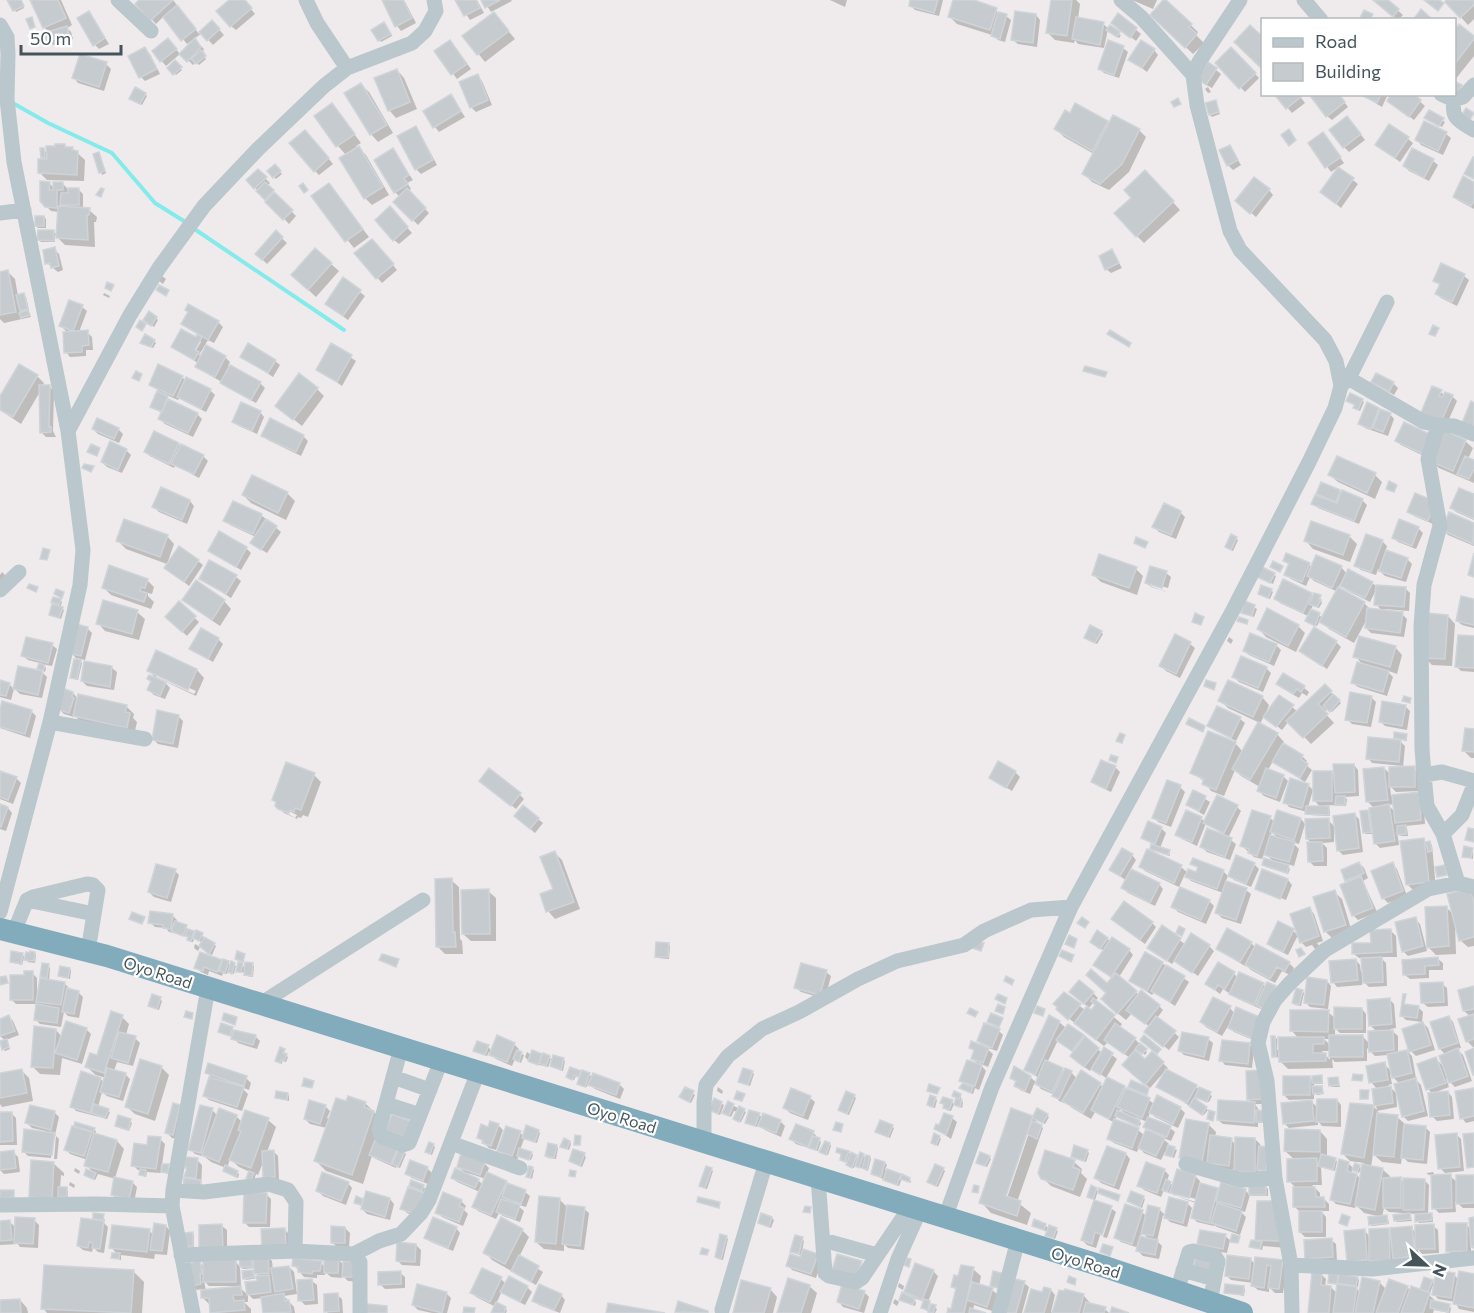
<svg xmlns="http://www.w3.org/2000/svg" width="1474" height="1313" font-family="Commissioner,sans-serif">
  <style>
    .shadow { fill: #0003; fill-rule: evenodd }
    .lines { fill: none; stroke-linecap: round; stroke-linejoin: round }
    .stream { stroke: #85ebea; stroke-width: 4 }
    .building { fill: #c5cbcf; stroke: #cfd4d8; stroke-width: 1.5 }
    .minor { stroke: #bac7cc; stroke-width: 15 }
    .highway { stroke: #82abbc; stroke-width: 22 }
    .labels { text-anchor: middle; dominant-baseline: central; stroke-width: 4.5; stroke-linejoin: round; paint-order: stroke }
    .street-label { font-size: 16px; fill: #445459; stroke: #fff }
  </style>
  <rect width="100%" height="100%" fill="#efebec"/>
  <!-- shadow -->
  <path class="shadow" d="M9 0H19L24 8 16 12Z
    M32 0H61L72 25 67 28 71 32 73 39 53 45 48 41 49 33 44 27Z
    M141 0H173L199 34 212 22 224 35 213 45 202 33 194 39 204 49 203 51 205 53 203 55 206 59 199 65 196 62 193 65 182 54 194 41 193 40 187 44 164 16 156 24 137 4Z
    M229 0H244L255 14 236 30 231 26Z
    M384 0H404L416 23 401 31 397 26Z
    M457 0H477L484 13 470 20Z
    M483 0H511L512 1 491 12Z
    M830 0H847L845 7Z
    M912 0H943L939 16 915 10 910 5Z
    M955 0H973L1006 16 1011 20 1005 42 998 40 992 35 957 24 949 16Z
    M1053 0H1076L1080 4 1078 19 1103 24 1109 29 1121 35 1119 38 1108 29 1104 48 1078 44 1075 40 1074 43 1055 40 1048 33Z
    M1132 0H1157L1153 9Z
    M1375 0H1386L1403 15 1398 20Z
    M1449 0H1474V19L1468 25 1447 2Z
    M1165 1 1198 32 1196 35 1204 43 1193 54 1152 15Z
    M89 13 109 44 99 49 95 45Z
    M494 14 515 39 485 62 464 36Z
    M1036 15 1040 20 1037 47 1018 44 1013 40Z
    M1118 15 1141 34 1136 41 1115 25Z
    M386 26 392 36 381 42 373 30Z
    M1454 33 1474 38V56L1454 81Z
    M1109 42 1123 48 1128 52 1119 78 1104 73 1099 68Z
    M172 45 180 54 166 66 154 52Z
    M455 47 471 69 457 79 436 51Z
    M145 49 150 54 160 74 145 81 141 77Z
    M1231 49 1259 78 1245 92 1217 63Z
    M1154 50 1158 55 1147 72 1130 59Z
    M81 56 106 64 111 69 104 91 78 83 74 78Z
    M175 62 182 70 176 75 169 68Z
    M1208 64 1221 74 1212 88 1203 83Z
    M397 70 404 78 417 109 396 118 389 110Z
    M477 76 482 81 492 105 476 112 471 107Z
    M361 85 369 92 393 133 378 142 371 134Z
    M1208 87 1211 92 1208 93 1205 89Z
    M145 94 147 96 142 105 133 100Z
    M1276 94H1298L1305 103 1292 113Z
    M1338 94 1348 107 1332 120 1327 116Z
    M1360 94H1388L1382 107Z
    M1411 94 1425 106 1414 120 1393 105Z
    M451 96 465 117 439 132 435 127Z
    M1215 102 1220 114 1212 117 1210 115Z
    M332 105 361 143 356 146 366 155 389 195 372 205 365 198 346 155 338 146 316 116Z
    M1076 105 1110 124 1139 130 1146 137 1129 172 1109 190 1092 182 1084 174 1094 154 1064 137 1056 129 1070 115Z
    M1430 112 1445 122 1442 127 1428 119Z
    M1352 123 1365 140 1349 152 1344 147Z
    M1425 123 1446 134 1451 138 1443 155 1421 145 1417 140Z
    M415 128 420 133 437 165 421 174 416 169Z
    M1323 134 1344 163 1331 172 1310 143Z
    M310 136 333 164 319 175 315 171Z
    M1408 139 1413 143 1400 162 1377 145Z
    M64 146 67 148H72L85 160 84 181 47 180 39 172 45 161 42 158 44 150 48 154Z
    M1229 146 1241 165 1233 170 1228 165Z
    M392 150 413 180 407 183 411 189 408 191 429 213 418 225 395 202 400 197 395 192Z
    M99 154 106 173 102 175 95 155Z
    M1433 161 1438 165 1429 181 1409 171 1404 166Z
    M274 166 282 174 276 179 269 171Z
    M1339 169 1358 184 1341 208 1322 192Z
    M258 171 270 183 267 186 296 216 289 224 248 180Z
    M1153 180 1180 210 1144 243 1137 236Z
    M49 183 54 188 63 184 68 189 79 190 83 194V209L89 210 97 217 96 222H94L95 247 65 245 55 235V242H41L39 240 53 231 58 236 59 212 51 211 41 201Z
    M1474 183V209L1459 201 1454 197Z
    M328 185 369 237 354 248 313 197Z
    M1269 190 1273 195 1256 217 1242 205Z
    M394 213 412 233 399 244 394 240Z
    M44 217 46 219V228H38L36 226Z
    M276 233 287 243 267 264 257 254Z
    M377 245 397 270 382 283 357 254Z
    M54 249 59 254 63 270 58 272 47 263Z
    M1112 251 1122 268 1111 273 1106 269Z
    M331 264 339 271 316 297 301 283Z
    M1442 265 1464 276 1469 280 1457 306 1441 298 1437 294 1440 286 1435 280Z
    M8 272 15 279 18 296 24 295 26 297 29 310 27 311 31 317 4 323 0 319V273Z
    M162 276 166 279 163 284 159 281Z
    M343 279 365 296 348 320 326 304Z
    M104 293 110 296 109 298 103 295Z
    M82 307 87 311 79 332H87L92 337 93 350H86V356L70 357 66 352 68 333 61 326Z
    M156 318 158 320 154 327 147 322Z
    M218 322 223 327 214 343 208 340 199 355 202 357H225L230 362 228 366 260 383 265 388 256 403 226 387 222 382 202 371 197 366 198 363 173 347 196 339 199 335 183 324ZM199 339 201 342 192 357 190 356Z
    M154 341 156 343 153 348 142 343Z
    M332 345 356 361 342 386 318 369Z
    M242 356 275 361 280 365 273 377Z
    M37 376 44 383 42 387H50L54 391 53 431 56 437H46L41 432V390L21 424 0 410V399Z
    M182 377 186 381 210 390 215 395 206 412 184 401 180 397 178 400 164 394 172 402 197 414 202 419 193 437 165 424 160 419 163 414 152 406 159 391 151 385Z
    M1373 382 1393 383 1398 388 1394 395Z
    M1433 388 1445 395 1452 396 1457 401 1445 428Z
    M317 389 324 396 302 426 277 406Z
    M1362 400 1364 402 1360 411 1355 408 1356 406 1348 401Z
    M1368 404 1390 414 1394 419 1388 436 1365 428 1360 423Z
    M260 412 264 417 257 434 239 426 234 422Z
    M93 429H118L123 434 119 443 98 434Z
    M263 435 303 436 308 441 301 456 268 440Z
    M1396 441H1436L1428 458 1401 445Z
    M1465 441 1473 448 1468 459 1474 462V483L1439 468 1432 461Z
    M178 444 203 456 208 461 199 478 175 465 174 468 150 456 145 452Z
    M126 450 131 455 122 473 107 467 102 462Z
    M1330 475H1375L1382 482 1375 499 1338 482Z
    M252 477 288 494 295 501 286 520 251 503 243 495Z
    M1322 484 1362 500 1367 505 1359 524 1318 508 1313 504 1325 501 1318 493Z
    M161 489 190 501 194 506 187 524 159 512 154 507Z
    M1474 496V520L1456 512 1452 508Z
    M1435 503 1433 524 1414 516 1409 511Z
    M1180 512 1185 517 1176 539 1159 532 1154 527Z
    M1450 514 1474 524V546L1448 535 1444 530Z
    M261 515 281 532 267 553 257 547 256 537 230 525 225 520Z
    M1418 528 1423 533 1416 549 1398 542 1393 537Z
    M167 536 174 544 167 564 126 549 118 541Z
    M1349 536 1357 544 1350 562 1313 549 1306 541Z
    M1236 538 1238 540 1233 551 1228 548Z
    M1382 541 1387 546 1385 552 1407 559 1412 564 1406 582 1385 576 1378 569 1376 575 1361 570 1356 565Z
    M246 548 251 553 241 570 210 551Z
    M1284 560 1309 564 1312 568 1341 567 1347 574 1372 583 1376 586 1405 588 1410 593 1409 611 1385 609V612L1402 614 1407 619 1404 637 1371 633 1366 628 1367 619 1354 643 1329 629 1320 620 1317 626 1308 622V616L1280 603 1276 599 1311 594 1314 597H1320L1322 603 1319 608 1313 605 1311 610 1323 618 1338 592 1314 581 1310 577 1306 586 1291 579 1286 575 1290 566ZM1340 584 1346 590 1370 602 1377 588 1376 604 1383 612 1371 610 1364 603 1338 589Z
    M198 561 203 565 189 586 166 568Z
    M1136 569 1143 576 1137 595 1101 582 1094 575Z
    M2 572 7 577 0 586V575Z
    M1166 573 1171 577 1168 588 1150 583V586L1167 592 1151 587 1146 583Z
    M1274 575 1276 576 1273 584 1259 577Z
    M236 577 241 581 231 598 200 578Z
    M147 580 154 587 152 594 148 593V596L154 602 151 609 111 595 103 587Z
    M1271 590 1273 592 1270 599 1259 594Z
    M60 600 62 602 60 608 64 610 61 619 51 614 59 607 53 602Z
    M184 600 224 601 231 609 220 626 192 607Z
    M1474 601V628L1462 625 1457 621Z
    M179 603 199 622 187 636 167 617Z
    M1246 603 1257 609 1254 617 1243 612Z
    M137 612 145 619 139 640 105 631 98 623Z
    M1448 616 1455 624 1452 666 1432 665 1424 657Z
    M1298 626 1305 633 1296 652 1266 637 1259 629Z
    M87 628 92 633 85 660 77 658 82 663 78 680 74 679 72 677 79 661 71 653Z
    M1101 632 1103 634 1097 644 1087 639Z
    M1229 637 1233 640 1231 644 1227 641Z
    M1474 638V672L1461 671 1456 666Z
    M218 639 223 644 213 662 191 649Z
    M1336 642 1341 647 1327 669 1301 651Z
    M1190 644 1195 648 1180 678 1166 671 1161 666Z
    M52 645 57 649 52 666 42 664 46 668 45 672 39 668 40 663 28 660 23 656Z
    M1276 645 1281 650 1274 666 1249 655 1244 651Z
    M1395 647 1402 655 1397 674 1386 670 1393 677 1387 696 1358 687 1353 683 1364 666 1355 656Z
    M157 652 197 670 204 678 196 696 164 681 170 688 165 699 154 695 149 690 152 682 149 679 159 681 149 671ZM156 673 196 691 194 694 156 677Z
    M112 668 117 672 114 690 87 686 82 681Z
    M1266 668 1271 673 1263 692 1239 682 1234 677Z
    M42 672 47 677 42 698 20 694 15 689Z
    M1283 675 1304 688 1309 692 1307 696 1302 693 1299 698 1282 688 1278 684Z
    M0 681 9 684 14 689 11 700 0 697Z
    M1325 686 1341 703 1332 712 1328 709 1324 712 1334 723 1311 744 1289 721 1282 730 1264 716 1260 724 1277 734 1284 742 1283 744 1302 756 1307 761 1305 764 1312 770 1305 782 1279 766 1273 761 1268 770 1283 776 1288 781 1280 802 1264 796 1259 791 1260 787 1241 776 1235 770 1224 796 1211 791 1205 782 1192 772 1235 743 1243 752 1260 723 1228 708 1220 700 1262 697 1269 705 1265 715H1266L1280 697 1298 712Z
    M73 693 78 699 126 706 134 714 133 718 137 722 134 735 82 723 74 715V717L64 714 59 709Z
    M1371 697 1376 702 1371 727 1352 724 1347 719Z
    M1405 706 1410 711 1407 730 1385 726 1381 722Z
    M1218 708 1240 719 1245 723 1236 741 1214 730 1209 726Z
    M31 711 36 716 30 738 0 728V714Z
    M178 716 183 721 178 748 158 744 153 739Z
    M1474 731V758H1471L1463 750Z
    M1406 736 1407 741 1398 739 1405 746 1403 768H1414L1419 773V791L1396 792 1390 786 1391 796 1418 794 1423 798 1425 824 1405 826 1407 828 1408 836H1401L1397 832 1399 845 1380 848 1375 843 1374 834H1366L1364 832 1368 811 1371 815 1374 808 1368 802 1384 768 1391 775 1403 768V766L1372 763 1368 758 1399 741 1395 737ZM1394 804 1395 812 1388 805Z
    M1354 765 1358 770 1359 796 1344 797 1347 799 1346 806 1326 805 1330 810V816L1309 815 1307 812 1289 807 1285 802 1308 785 1313 790 1308 807 1321 808 1314 800 1332 773 1335 776Z
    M1115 767 1120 772 1111 792 1098 786 1093 782Z
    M0 772 16 778 21 783 13 804 0 799Z
    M1015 772 1020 777 1012 791 991 778Z
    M314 775 321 782 308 817 303 815 301 818 298 817 297 819 284 813 276 805ZM283 808 297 815 295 818 283 811Z
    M486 785 520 795 524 799 516 809Z
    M1180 787 1185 792 1171 827 1158 822 1154 817Z
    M1194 792 1210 802 1204 815 1187 805Z
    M0 805 8 808 12 813 6 831 0 829Z
    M1237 807 1241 811 1228 838 1236 844 1230 860 1207 852 1202 847 1223 834 1206 823 1197 846 1182 839 1177 835 1201 818 1205 822Z
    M1354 814 1359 819 1363 852 1343 855 1338 850Z
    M1270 818 1275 822 1301 819 1305 824 1299 844 1292 842 1299 849 1294 866 1284 863 1290 869 1288 874 1266 867 1264 865 1274 862 1267 855V853L1265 852 1262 859 1254 857 1241 845ZM1272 832 1279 839 1270 836Z
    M538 819 543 823 535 833 521 821Z
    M1328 820 1334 826V842L1322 843 1327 848V866H1314L1309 861 1312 843 1307 839Z
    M1161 828 1166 833 1160 848 1169 851 1170 856 1153 850 1151 848 1153 844 1143 837Z
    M1423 840 1432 845 1436 889 1415 892 1407 884Z
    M1473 849V859L1464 856Z
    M555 853 562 860 580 909 555 919 548 911 542 895 554 890Z
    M1132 855 1136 860 1130 870 1159 884 1163 889 1155 906 1128 893 1123 888 1127 881 1111 870Z
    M1192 863 1223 871 1228 876 1225 883 1246 890 1251 894 1241 924 1222 918 1217 913 1223 893 1191 881 1185 874 1179 887 1145 871 1141 867H1181L1188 873 1197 874 1199 869Z
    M1359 863 1364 868 1368 878 1363 881 1377 912 1358 920 1353 915 1348 883 1343 871Z
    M1254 864 1259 869 1251 887 1234 880 1230 876Z
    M1392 864 1397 869 1407 896 1388 903 1383 898Z
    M175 871 179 875 171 902 154 897 149 892Z
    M1263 871 1288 880 1292 885 1286 900 1260 890V892L1256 889Z
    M451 880 459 887 460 939 462 941 463 954H445L438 947Z
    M1470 890 1474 894V946L1468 947 1460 940 1455 924 1456 954 1436 955 1428 947 1447 908 1454 915Z
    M488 891 496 898V941H471L463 934Z
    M1334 892 1342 899 1352 932 1332 938 1325 931Z
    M1209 901 1214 906 1206 924 1178 912 1173 907Z
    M1310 909 1314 914 1323 941 1317 943 1320 947 1315 949 1312 945 1306 947 1301 942Z
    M172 915 177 920 176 923 186 926 187 930 196 935 202 934 203 938 216 946 212 955 208 953 203 943 194 938 193 942H190L185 934V936L169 932 166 928 155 927 150 922Z
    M1415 919 1420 924 1427 951 1408 956 1403 951Z
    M1117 923H1152L1156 927 1145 944Z
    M1162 927 1186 945 1209 946 1214 951 1198 976 1175 960 1172 964 1154 952Z
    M1293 931 1298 935 1288 955 1273 948 1269 944Z
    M1391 931 1396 936 1397 957H1380L1386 963 1387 986 1369 987 1362 980V985L1337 987 1333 982 1356 960 1360 965 1361 972H1364L1363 958H1359L1354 954Z
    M1107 939 1129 950 1133 955 1119 977 1139 995 1159 1006 1163 1010 1157 1018 1179 1037 1169 1050 1151 1036 1150 1027 1132 1013 1126 1020 1110 1007 1108 985 1113 979 1095 965 1104 951 1093 943Z
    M1251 943 1256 948 1289 963 1294 968 1290 975 1282 971 1275 983 1251 970 1246 965 1245 966 1223 953 1218 949Z
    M195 944 200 947 198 951 194 948Z
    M668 944 670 946 669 959 658 958 656 956Z
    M35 953 36 955 35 963 28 962 24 957 22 965 11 962 22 954 26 959Z
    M1438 959 1443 963V970H1429V978L1410 979 1405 975Z
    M221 961 236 966 234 974 228 971 227 974 223 973 222 976 209 971 208 975 201 972 196 968Z
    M1162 963 1189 982 1175 1006 1154 992 1152 995 1131 981Z
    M242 965 246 969 252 965 254 966 253 977 247 976 243 972 240 973 238 971Z
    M48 966 50 968 49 981 64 983 69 988 68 990 78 992 83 997 79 1018 68 1016 64 1012 61 1027 40 1024 35 1019 38 1004H16L12 1000 26 977 32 973 37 978V991H39L45 980 41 976Z
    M70 969 71 971 70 979 60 976Z
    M826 972 831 976 825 999 801 992 796 988Z
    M1234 974 1238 978 1263 984 1266 987 1275 988 1280 992 1263 1010 1236 998 1223 989 1220 994 1207 984Z
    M1327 981 1331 986 1328 1009 1310 1007 1305 1002Z
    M1442 984 1447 988 1448 1006 1428 1007 1423 1003Z
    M1474 988V1048L1467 1041 1471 1017 1464 1011Z
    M1302 991 1304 993 1301 1006 1295 1005 1293 1003Z
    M1093 993 1098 998 1095 1001 1122 1024 1119 1028 1135 1039 1147 1052 1145 1055 1137 1048 1134 1052 1145 1062 1152 1053 1168 1068 1166 1070 1212 1096 1209 1102 1197 1098 1196 1101 1208 1110 1204 1115 1158 1086 1165 1071 1150 1088 1128 1070 1130 1058 1108 1042 1104 1046 1062 1013 1064 994 1085 1010 1088 1007 1076 997ZM1094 1002 1097 1005 1091 1012 1088 1009Z
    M160 999 162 1001 159 1010 150 1006Z
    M1214 999 1230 1008 1258 1042 1234 1032 1228 1026 1222 1036 1206 1027 1202 1022Z
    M1389 999 1394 1004 1396 1028 1390 1029 1398 1036V1053L1407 1051 1412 1056 1416 1078H1414L1421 1085 1428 1116 1408 1121 1403 1116 1400 1084 1390 1074 1392 1084 1388 1085 1396 1093 1397 1107 1377 1111 1380 1114 1397 1117 1405 1124 1426 1128 1430 1132 1427 1164 1408 1162 1402 1156 1401 1164 1382 1162 1373 1154 1371 1167 1382 1169 1390 1176 1389 1179H1400L1405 1183 1424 1180 1429 1185 1428 1215 1433 1217V1222L1419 1223 1416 1214 1389 1212 1384 1208 1382 1217 1388 1219 1389 1224 1372 1226 1370 1224 1382 1217 1364 1213 1356 1205 1355 1208 1336 1204 1331 1199 1348 1163 1354 1169 1359 1166 1361 1168 1359 1173 1353 1169 1352 1170V1174L1357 1175 1361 1180 1364 1163 1350 1161 1342 1153 1373 1106 1377 1110 1375 1101 1378 1090 1371 1082 1384 1064 1392 1072 1388 1055 1375 1056 1367 1048V1061L1335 1062 1332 1059 1333 1068 1288 1069 1280 1061V1058L1273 1056 1275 1037 1277 1039V1050H1280L1299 1039 1292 1031 1328 1012 1336 1019 1362 1009 1366 1014V1033H1340L1335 1028V1036H1362L1370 1044 1377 1032 1371 1026ZM1324 1039H1330V1045ZM1322 1051H1330V1060Z
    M1418 1007 1423 1012 1422 1022 1406 1020 1401 1015Z
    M9 1017 13 1021 19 1035 6 1040 10 1049 5 1051 3 1049 6 1041 0 1036V1020Z
    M122 1017 129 1024 126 1035 135 1038 140 1043 133 1066 117 1062 114 1071 125 1074 130 1079 123 1101 107 1096 102 1092 98 1107 110 1112 107 1119 76 1111 72 1106 99 1078 87 1067 98 1057ZM96 1075 106 1078 105 1083Z
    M1449 1017 1453 1022 1461 1048 1457 1049 1463 1055 1472 1081 1455 1087 1446 1078 1449 1087 1436 1092H1448L1452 1097 1454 1119 1437 1121 1432 1116 1433 1094 1428 1089 1436 1059 1445 1068 1446 1055 1440 1049Z
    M1059 1022 1066 1028 1083 1036 1102 1053 1104 1049 1117 1059 1106 1078 1092 1068 1090 1071 1076 1061 1074 1053 1058 1040 1047 1063 1065 1072H1071L1077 1079 1100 1084 1103 1087 1124 1088 1149 1100 1154 1104 1180 1108 1185 1113 1178 1128 1155 1117 1150 1112 1148 1119 1170 1128 1175 1132 1171 1141 1161 1137 1169 1144 1167 1146 1177 1150 1174 1158 1165 1152 1161 1160 1144 1153 1139 1147 1137 1152 1114 1143 1109 1139 1115 1123 1095 1112 1091 1119 1072 1108 1065 1101 1064 1103 1059 1101 1055 1095 1041 1089 1035 1082 1030 1094 1020 1090 1016 1085 1017 1083 1012 1078 1030 1077 1037 1083 1039 1078 1026 1070ZM1120 1109 1128 1116 1119 1112ZM1117 1116 1140 1126 1141 1123 1136 1117 1147 1122 1145 1126 1148 1130 1145 1136 1138 1130 1114 1121Z
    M1423 1023 1428 1028 1435 1050 1416 1056 1411 1051Z
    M232 1028 233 1032 255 1036 260 1041 257 1049 238 1043 233 1037 220 1032Z
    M86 1029 91 1034 82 1064 62 1058 60 1075 40 1074 32 1066 56 1030 62 1037Z
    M999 1031 1003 1035 997 1051 985 1047 993 1054 988 1067 979 1063 986 1071 979 1090 975 1088 973 1094 963 1090 961 1088 964 1084 961 1080 980 1066 972 1058 975 1052 970 1047 986 1049 978 1041Z
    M1208 1039 1213 1043 1209 1061 1184 1055 1180 1051Z
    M514 1044 519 1049 517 1052 524 1055 521 1063 515 1059 512 1066 496 1059 489 1052 487 1056 477 1052 488 1047 492 1051Z
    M1250 1045 1254 1049 1252 1068 1225 1065 1221 1060Z
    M284 1050 285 1055 288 1057 286 1062 282 1061V1064L277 1061Z
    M527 1052 531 1055 533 1052 549 1057 551 1059 548 1067 531 1063 525 1057Z
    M563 1059 565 1061 563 1071 551 1066Z
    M161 1067 169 1075 155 1121 135 1114 127 1107Z
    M571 1069 589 1074 592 1077 619 1084 624 1089 620 1099 595 1089 588 1083 587 1087 581 1085V1078L576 1076 574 1080 570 1079Z
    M22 1071 29 1078 33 1101 2 1107 0 1104V1075Z
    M206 1072 246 1078 251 1083 249 1090 241 1087 248 1094 242 1111 209 1100 204 1095 214 1080Z
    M752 1072 754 1074 750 1086 742 1083Z
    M1247 1072 1266 1104H1255L1267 1123H1258V1127L1223 1124 1218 1120 1252 1103 1248 1099Z
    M1322 1077 1323 1084H1314V1088L1321 1087 1324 1094 1317 1095 1314 1093V1099L1289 1100 1284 1095 1310 1078 1314 1082Z
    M1337 1078 1340 1087H1332L1330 1085Z
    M718 1087 723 1091 722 1094 717 1091Z
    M685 1089 695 1095 691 1103 683 1099Z
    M1474 1089V1121L1466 1123 1462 1118Z
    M288 1094 289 1096V1101L277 1098Z
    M960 1095 963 1103 962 1108 955 1104Z
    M854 1096 856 1098 849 1115 842 1112 840 1110Z
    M810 1098 815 1102 808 1120 790 1113 785 1108Z
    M935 1098 937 1100 935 1108 930 1107 929 1105Z
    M715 1100 724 1105 720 1115 711 1110Z
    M1337 1100 1341 1105V1127L1322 1126 1318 1121V1125L1289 1128 1284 1123 1312 1102 1318 1108Z
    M952 1102 954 1104 951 1111 946 1110 942 1103Z
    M365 1103 384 1122 396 1151 398 1153 404 1152 406 1154 400 1168 396 1166V1168L376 1159 372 1156 363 1184 326 1171 316 1161 327 1128 310 1124 305 1119 325 1106 330 1111 327 1118 330 1119Z
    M728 1103 746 1112 741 1122 737 1121 738 1112 734 1111 731 1117 724 1113Z
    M179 1106 184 1111 177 1139 172 1138 167 1133Z
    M31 1107 55 1113 59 1117 55 1135 59 1139 57 1159H54L56 1136H53L51 1158 28 1156 23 1151 46 1131 32 1128 27 1123Z
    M212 1110 218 1116H236L242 1122 246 1111 268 1120 276 1127 267 1152H274L278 1156 279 1181H269L264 1160 258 1175 256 1174 254 1180 250 1179V1172L239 1167 230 1159 227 1168 237 1172 239 1174 238 1178 226 1172V1168L211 1162 205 1157 195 1154 190 1149Z
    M1012 1110 1033 1118 1038 1110 1049 1117 1045 1124 1034 1119 1043 1128 1017 1202 1031 1213 1027 1225 991 1213 981 1202ZM1029 1121H1033L1005 1204 1002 1203Z
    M0 1113H11L16 1118 17 1145H0Z
    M759 1115 763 1118 764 1115 781 1122 785 1126 781 1137 765 1130 758 1124 757 1127 746 1122Z
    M952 1118 957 1122 951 1139 936 1129 940 1127Z
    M130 1121 132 1123 129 1131 116 1126Z
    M1208 1124 1216 1132 1215 1138 1231 1140 1236 1145 1255 1139 1260 1144 1270 1175H1263L1259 1170V1176H1240L1236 1170 1213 1167 1180 1157Z
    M76 1125 94 1130 96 1131 95 1135 117 1141 124 1149 115 1178 132 1182 137 1187 134 1203 117 1199 112 1194 116 1179 98 1174 95 1180 87 1177 85 1175 95 1174 86 1165 88 1160 70 1154 66 1149 80 1130Z
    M498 1125 503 1130 496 1150 489 1148 478 1137 489 1129Z
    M892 1127 894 1128 890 1138 877 1132Z
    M538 1131 540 1133 537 1143 524 1139 520 1150 531 1153 533 1155 531 1160 519 1155 517 1160 504 1155 499 1150 520 1133 524 1136Z
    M1320 1131 1327 1139V1157L1337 1161 1335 1171 1321 1167 1322 1185H1312L1320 1193V1199H1324L1329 1204V1211H1321L1326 1217V1237H1305L1300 1232V1212L1295 1207 1297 1189 1289 1181 1295 1160 1285 1151Z
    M813 1132 821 1142 818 1151 796 1144 791 1139Z
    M1456 1134 1461 1139 1464 1171 1445 1173 1440 1168Z
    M939 1137 941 1139 938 1146 932 1143Z
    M160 1139 165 1144 162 1165 170 1168V1174L164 1173 161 1170V1173L147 1172 146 1177 143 1176 141 1171 138 1170 133 1165 148 1147Z
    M570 1142 571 1144 569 1150 562 1147Z
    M830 1144 831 1146 828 1155 822 1153 820 1152Z
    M433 1145 435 1147 432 1155 427 1152Z
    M556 1146 558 1148 556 1159 548 1158 546 1156Z
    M1108 1147 1126 1154 1130 1159 1119 1190 1101 1183 1096 1178Z
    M1087 1151 1089 1153 1086 1162 1072 1156Z
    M13 1152 18 1157 20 1172 4 1174 0 1170V1154Z
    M838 1152H848L859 1159 863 1155 866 1158 870 1157 871 1159 868 1171 855 1165 854 1168 850 1167 849 1163 841 1160 843 1155Z
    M584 1155 586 1157 582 1167 570 1161Z
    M989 1157 991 1159 987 1167 978 1162Z
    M197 1160 202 1165 201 1191 186 1176 188 1169 186 1168Z
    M876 1161 885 1163 887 1165 885 1170 910 1179 911 1183 902 1178 899 1186 874 1175 872 1174Z
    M411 1162 428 1169 432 1173 428 1184 412 1178 407 1173Z
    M1074 1162 1082 1169 1081 1173 1087 1179 1080 1197 1051 1186 1043 1178Z
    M53 1163 64 1173V1176L61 1175 60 1189 68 1191V1198L59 1206 38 1204 31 1197Z
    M484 1163 489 1168 487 1173 506 1182 510 1186 525 1192 530 1196 526 1207 516 1204 524 1211 520 1222 503 1216 499 1213 496 1219 478 1211 474 1206 480 1192 457 1182 452 1177 478 1180 483 1185 486 1179 468 1173 467 1175 458 1166Z
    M75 1168 80 1171 79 1174 74 1171Z
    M532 1168 534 1170 532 1179 528 1176Z
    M711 1169 713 1171 707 1189 703 1188 701 1186Z
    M943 1169 945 1171 938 1187 929 1182Z
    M1164 1170 1169 1175 1167 1181 1174 1186 1195 1176 1200 1181 1199 1185 1221 1190H1245L1250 1195 1245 1212 1239 1210 1246 1217 1240 1235 1217 1227 1214 1225V1226L1197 1222 1192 1217 1196 1203 1175 1196 1196 1202V1199L1175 1193V1196L1170 1190 1169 1193 1164 1190 1161 1197 1144 1190 1139 1186Z
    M1433 1172 1435 1176H1450L1458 1183 1474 1176V1208H1463L1455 1201 1456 1212 1439 1213 1434 1208 1433 1176 1427 1174V1173Z
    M70 1182 75 1185 74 1188 69 1185Z
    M412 1182 425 1188 424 1192 419 1190 428 1199 421 1218 407 1213 402 1208 418 1192 411 1185Z
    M348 1183 352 1188 346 1205 323 1196 318 1191Z
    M1266 1187 1268 1189V1196H1252L1250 1194Z
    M1096 1189 1098 1191 1095 1200 1090 1198 1088 1197Z
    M266 1194 271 1199 270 1227H249L244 1222Z
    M1143 1198 1145 1199 1142 1208 1129 1201Z
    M390 1199 394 1204 390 1220 367 1214 362 1209 363 1206 356 1202 362 1200 364 1202Z
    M560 1200 568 1208 584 1209 589 1213 584 1250 568 1248 564 1244V1251L544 1249 536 1242Z
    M461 1201 466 1206 464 1210 468 1214 463 1226 442 1217 437 1212Z
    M1258 1202 1286 1248 1263 1246 1262 1250 1251 1246 1261 1244 1257 1240Z
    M1187 1203 1192 1208 1187 1227 1170 1222 1163 1215 1157 1241 1162 1246 1159 1259 1143 1256 1138 1251 1139 1248 1121 1242 1116 1237 1142 1212 1147 1217 1159 1209 1166 1216ZM1142 1232 1149 1239 1140 1237Z
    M1109 1208 1096 1248 1087 1245 1082 1240Z
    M1112 1209 1116 1212 1107 1238 1103 1237Z
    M103 1215 105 1221H102L108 1227 104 1253 98 1252 93 1247 92 1252 83 1250 78 1246 98 1222 94 1218Z
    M1409 1215 1412 1221 1397 1222 1395 1220Z
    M772 1218 774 1220 771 1228 760 1223Z
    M1474 1219V1249L1471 1246V1255L1452 1256 1448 1251 1466 1224 1471 1230Z
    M34 1220 39 1225 38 1248 20 1247 18 1244 0 1245V1222H10L16 1228Z
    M1045 1225 1049 1229 1058 1231 1055 1239 1047 1235 1048 1232 1035 1227Z
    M166 1226 170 1231 167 1255 155 1254 154 1259 121 1255V1260L113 1257 118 1255 111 1247 149 1231 154 1235Z
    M222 1226 227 1230V1252H205Z
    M1433 1226 1438 1230 1439 1253 1422 1254 1418 1249 1419 1261 1399 1263 1394 1258V1265H1376L1371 1261V1264L1353 1266 1364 1230 1370 1237V1230L1411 1228 1416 1233Z
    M345 1228 350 1233 349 1247H337L332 1242Z
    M456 1228 460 1233 453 1251 431 1242 426 1238Z
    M284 1229 289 1234 290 1252 263 1249Z
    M522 1230 529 1237 519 1257 543 1272 536 1285 492 1260 485 1252Z
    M193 1234 194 1236V1247H188L187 1245Z
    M1225 1236 1230 1240 1227 1253 1204 1249 1199 1244Z
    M726 1237 728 1239 723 1260 718 1259 716 1257Z
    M802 1239 804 1241 802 1251 817 1256 822 1260 816 1278 792 1270 788 1265 801 1259 802 1256 791 1251Z
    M1331 1240 1336 1244 1337 1261 1306 1259Z
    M416 1245 421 1250 420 1266 402 1265 397 1260Z
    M241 1257H267L272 1261 273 1270 289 1267 294 1272 297 1294 284 1296 294 1307 295 1313H265L262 1298 253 1299 248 1294 259 1282 258 1278 246 1280 244 1278 253 1271 255 1278 260 1277 256 1273 255 1268 243 1269 241 1267Z
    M338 1259 360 1282 348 1281 342 1275V1278L331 1277 325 1272V1275H317V1278L304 1277 294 1265 321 1263 326 1268Z
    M1251 1260 1256 1265 1282 1262 1287 1266 1283 1293H1275L1269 1287V1292L1258 1290 1253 1286V1283L1231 1280 1226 1275Z
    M199 1262 204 1267 236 1262 240 1267 241 1286H238L248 1295V1302H244L251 1309V1313H212L211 1306 203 1298 202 1289 197 1290 192 1285ZM204 1281 209 1286H235V1288L206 1291Z
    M973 1269 981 1276 979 1286 992 1290 997 1294 992 1311 974 1305 973 1311 981 1313H948L952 1310 957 1291 953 1287 960 1278Z
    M933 1271 938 1276 928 1302 937 1309 935 1313 925 1310 923 1308 925 1302 911 1297 916 1302 915 1306 903 1301 914 1300 906 1292Z
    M134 1272 144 1282 142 1313H47L43 1308Z
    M400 1273 405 1277V1288L385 1289 380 1284Z
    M1321 1274 1326 1279 1325 1287H1331L1337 1294 1338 1285 1330 1283V1276L1357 1278 1359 1280 1358 1287H1355L1360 1292 1379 1282 1387 1290 1407 1287 1411 1291 1427 1294 1422 1289 1432 1281 1434 1283 1429 1295 1438 1303 1449 1306 1451 1308 1450 1313 1434 1310 1433 1313H1310Z
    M1454 1275 1459 1280 1474 1275V1312L1459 1309 1455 1302 1438 1299 1434 1294Z
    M501 1279 506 1284 527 1287 532 1292 525 1305 507 1296 502 1291 496 1304 507 1310 506 1313H493L496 1307 476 1297 472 1292Z
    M312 1281 317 1285 318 1304 305 1305 300 1300Z
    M899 1283 904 1286 903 1290 898 1287Z
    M1024 1283 1029 1287 1022 1313H1009L1008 1312Z
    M809 1286 817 1293 811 1313H779Z
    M1243 1287 1245 1289 1244 1296 1226 1292Z
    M770 1289 777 1297 773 1313H735Z
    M1051 1290 1055 1295 1051 1312 1053 1313 1084 1296 1091 1304 1105 1309 1109 1313H1026L1043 1294Z
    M864 1292 869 1297 864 1313 843 1307 839 1302Z
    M446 1293 451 1298 447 1313H432L418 1310 413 1305Z
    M337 1295 342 1299 343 1313H328L326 1311Z
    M561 1295 565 1300 560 1313 539 1305 534 1301Z
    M895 1299 899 1302 897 1306 893 1303Z
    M20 1300 27 1308 28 1313H0V1301Z"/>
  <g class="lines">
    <!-- stream -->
    <path class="stream" d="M11 102 48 123 112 153 155 203 187 223
      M193 228 344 330"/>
  </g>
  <!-- building -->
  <path class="building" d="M7 0H21L24 6 13 11Z
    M30 0H58L66 18 43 28Z
    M139 0H173L150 21 135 4Z
    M229 0H245L252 8 230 27 216 11Z
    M382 0H403L412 18 395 27Z
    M455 0H476L480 8 464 16Z
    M481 0H500L485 8Z
    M910 0H938L934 13 909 6Z
    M953 0H974L997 8 990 30 948 17Z
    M1051 0H1072L1067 36 1046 33Z
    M1163 0H1166L1192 24 1189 27 1197 34 1185 48 1150 15Z
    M1373 0H1388L1399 9 1393 17Z
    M1424 0H1439L1444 3 1438 11Z
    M1446 0H1474V5L1460 18 1445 2Z
    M177 5 196 29 181 41 163 17Z
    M1421 9 1433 20H1413Z
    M1364 10 1373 14 1370 20H1359Z
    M89 11 105 38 93 46 77 18Z
    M1015 11 1036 14 1033 43 1011 40Z
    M494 12 509 31 477 55 462 36Z
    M998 12 1007 14 1000 39 991 36Z
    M1118 13 1137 28 1130 38 1111 23Z
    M32 17 35 27 30 29 26 19Z
    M1076 17 1104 22 1100 45 1072 39Z
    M212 20 220 29 207 41 199 32Z
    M384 22 391 34 378 41 371 30Z
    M1459 24 1474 36V39L1454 65V30Z
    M1110 25 1120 32 1117 37 1106 30Z
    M1250 25 1262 36V69L1234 42Z
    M67 26 69 35 47 41 44 33Z
    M168 38 177 49 160 62 152 51Z
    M195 38 201 47 187 62 179 54Z
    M450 40 467 64 451 75 434 51Z
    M1108 40 1124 46 1114 75 1098 69Z
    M1141 40 1155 49 1142 68 1128 60Z
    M145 47 157 69 139 78 128 56Z
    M1231 47 1256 73 1239 89 1215 63Z
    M201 50 206 56 196 64 191 59Z
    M80 54 107 62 99 87 72 78Z
    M175 60 182 67 173 75 167 68Z
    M1208 62 1217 68 1206 85 1197 78Z
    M397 69 410 102 388 111 374 78Z
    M478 74 488 100 470 108 459 82Z
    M1454 81 1462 85 1457 95 1454 93Z
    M361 83 387 125 370 135 344 93Z
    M135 87 146 93 140 104 129 99Z
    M451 94 461 111 433 128 423 111Z
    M1274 94H1299L1301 97 1286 109Z
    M1314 94H1339L1345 102 1326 117 1311 97Z
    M1359 94H1381L1377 103Z
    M1391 94H1414L1421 100 1409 117 1387 101Z
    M1178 98 1181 104 1174 107 1171 102Z
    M1216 100 1219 112 1209 115 1205 103Z
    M332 103 355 134 336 147 314 116Z
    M1075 103 1108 121 1092 151 1054 129 1065 110 1070 113Z
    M1466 108 1474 113 1468 123 1460 118Z
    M1429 110 1444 118 1439 126 1424 118Z
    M1113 115 1140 129 1122 164 1100 184 1082 174Z
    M1347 116 1361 134 1343 148 1329 130Z
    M1424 121 1447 132 1438 151 1415 140Z
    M1389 124 1409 137 1395 158 1375 145Z
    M416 126 433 160 415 170 397 136Z
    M1289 129 1296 140 1289 146 1281 135Z
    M305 130 329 158 314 172 289 143Z
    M1323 132 1341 157 1325 168 1308 143Z
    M55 144H65V147H73L72 150 78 151 77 175 38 173V159H47L46 146H55Z
    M1230 145 1238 160 1227 166 1219 150Z
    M359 146 383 187 364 199 339 158Z
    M40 148H44L45 158H41Z
    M393 148 409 175 404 178 408 184 394 193 374 160Z
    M1412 148 1434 159 1424 178 1403 166Z
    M99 152 105 171 99 173 93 154Z
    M1473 157H1474V179L1464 174Z
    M275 164 281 171 273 178 267 171Z
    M1338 167 1354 178 1336 204 1320 192Z
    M258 169 267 177 254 189 246 180Z
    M1145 170 1174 201 1136 237 1114 213 1131 198 1124 190Z
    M1463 176 1474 182V201L1471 206 1453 197Z
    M1254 177 1270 189 1250 214 1235 201Z
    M40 181 50 182 49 190H53V182H63V190H57V208L45 207 40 201Z
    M265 182 274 190 265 200 256 191Z
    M303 183 308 190 304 193 299 186Z
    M329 183 363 229 345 242 311 196Z
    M68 188H79V205H60L61 193H68Z
    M101 188 104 189 101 197 96 195Z
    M407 188 426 208 412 221 393 202Z
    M274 192 293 210 283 220 265 202Z
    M58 206 90 208 89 215H87L88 240 56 238Z
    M390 206 408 227 393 241 375 220Z
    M35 216H44V226H35Z
    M38 230H54V241L37 240Z
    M276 230 283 237 262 260 255 254Z
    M372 239 394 264 376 279 354 253Z
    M55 247 59 266 51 268 50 263 45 264 43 250Z
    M315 248 332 263 308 290 291 275Z
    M1112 249 1119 263 1105 270 1099 256Z
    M1441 263 1465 274 1452 302 1435 294 1440 284 1433 281Z
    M8 270 16 312 0 315V272Z
    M343 277 361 290 343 316 325 304Z
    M107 282 114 285 111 291 105 288Z
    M159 285 169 290 166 296 156 290Z
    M24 293 28 309 20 311 16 295Z
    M69 300 83 305 73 331 59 326Z
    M188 304 219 321 208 340 181 324 188 312 185 310Z
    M28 310 30 315 21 318 19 313Z
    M149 311 157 317 151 326 143 320Z
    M140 320 146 324 142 331 136 327Z
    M1433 325 1439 328 1435 336 1429 334Z
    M181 329 196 337 197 334 202 337 195 350 199 352 194 360 171 347Z
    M88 330 89 345 82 346V352L64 353 63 332Z
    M1110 330 1131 343 1129 347 1107 334Z
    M145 334 155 340 151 347 140 343Z
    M248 343 276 360 268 373 240 357Z
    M331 343 352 355 337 382 316 370Z
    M206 345 226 356 215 377 195 367Z
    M19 364 38 375 13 417 0 410V396Z
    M158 364 183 376 173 396 149 385Z
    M230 365 261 382 251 400 220 383Z
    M1085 366 1107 372 1105 377 1083 371Z
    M136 371 142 374 139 381 132 378Z
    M299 373 318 388 293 420 275 406Z
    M1376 373 1394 382 1389 392 1371 382Z
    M186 377 211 389 201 409 177 397Z
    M39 385H50L49 427H51V432L40 433Z
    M1432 386 1442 390 1439 396 1442 397 1445 392 1453 395 1440 424 1420 415Z
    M157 391 168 396 162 412 150 407Z
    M1350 393 1363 399 1358 410 1353 408 1355 405 1346 401Z
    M168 399 198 413 188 433 158 419Z
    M1471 401 1474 403V428L1462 423Z
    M241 402 261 411 252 431 232 422Z
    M1367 402 1379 408 1371 429 1358 424Z
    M1380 409 1391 413 1383 432 1373 428Z
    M97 418 119 428 114 439 92 429Z
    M270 418 304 435 296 452 261 436Z
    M1404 422 1432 435 1423 454 1395 441Z
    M1443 430 1466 440 1453 471 1430 461Z
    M154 431 179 443 169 464 144 452Z
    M110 441 127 449 118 470 101 462Z
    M91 444 100 448 97 456 87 452Z
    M181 444 204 455 194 474 171 464Z
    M1337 456 1376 473 1367 493 1328 475Z
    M1465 456 1474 460V469L1469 479 1457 474Z
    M84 464 94 466 91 472 82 468Z
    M252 475 288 492 278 513 242 495Z
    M1389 481 1397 485 1394 492 1386 489Z
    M1321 482 1340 490 1336 502 1316 494Z
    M161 487 190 500 182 520 152 507Z
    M1459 488 1474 494V519L1450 508Z
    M1342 490 1363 499 1354 521 1311 504 1315 495 1337 503Z
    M1415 493 1436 502 1428 521 1407 512Z
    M233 501 262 514 253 534 223 521Z
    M1164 503 1181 511 1171 535 1152 527Z
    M1449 512 1474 523 1473 544 1442 530Z
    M124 519 168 535 160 557 116 541Z
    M266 519 277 526 261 550 250 543Z
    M1399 519 1419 527 1412 546 1392 538Z
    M1311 521 1350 535 1343 555 1304 541Z
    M219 531 247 547 236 567 208 551Z
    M1231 534 1237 537 1231 550 1225 547Z
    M1366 534 1383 540 1371 572 1354 566Z
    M1136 537 1148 542 1145 548 1134 543Z
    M179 546 199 560 184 582 164 568Z
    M43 548 50 550 47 560 40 559Z
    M1386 550 1408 558 1401 578 1379 571Z
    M1286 553 1310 563 1302 582 1284 575 1289 563 1283 561Z
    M1474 553V577L1468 575Z
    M1099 554 1137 567 1129 588 1092 575Z
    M1316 555 1342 566 1332 588 1307 576Z
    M209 560 237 575 226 594 199 579Z
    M1273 561 1283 566 1280 572 1270 567Z
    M109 565 148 579 145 588 141 587 140 591 147 593 144 602 102 588Z
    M1150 566 1167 571 1162 588 1145 583Z
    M1262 567 1275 573 1270 583 1257 577Z
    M1348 569 1373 582 1365 598 1340 586Z
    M1283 579 1312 593 1303 613 1274 599Z
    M196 580 225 600 212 620 182 600Z
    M29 584 38 587 36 592 27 588Z
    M1261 585 1272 589 1268 598 1258 594Z
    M1376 585 1406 587 1404 607 1374 605Z
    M1338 587 1365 602 1346 637 1319 622Z
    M56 589 64 592 62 598 54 594Z
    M1314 593 1321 595 1319 599 1321 600 1317 607 1309 604Z
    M1461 596 1474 599V625L1456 621Z
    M53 597 61 599 59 605 51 602Z
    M103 600 138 610 132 634 96 624Z
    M179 601 196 616 182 632 165 617Z
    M1245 601 1255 605 1252 616 1241 613Z
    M52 604 63 607 59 618 49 615Z
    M1267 608 1299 625 1288 646 1257 629Z
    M1367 608 1403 612 1400 633 1365 628Z
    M1311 609 1320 613 1315 626 1305 621Z
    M1195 613 1204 617 1201 625 1192 622Z
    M1426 613 1448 615 1445 659 1422 658Z
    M1239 617 1248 620 1247 624 1237 621Z
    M76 624 88 627 81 656 70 654Z
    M1090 625 1102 631 1095 643 1084 638Z
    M1314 627 1337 641 1322 666 1299 651Z
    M201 628 219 638 208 659 189 649Z
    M1250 633 1277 644 1269 662 1243 651Z
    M1175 634 1191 642 1176 674 1159 666Z
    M1458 635 1474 636V668L1455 667Z
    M1359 636 1396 646 1390 667 1353 657Z
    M26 637 53 643 48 663 21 656Z
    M156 650 197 669 188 690 147 671Z
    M1241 656 1267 667 1258 688 1232 677Z
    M74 659 81 660 77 679 70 678Z
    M84 661 112 666 110 687 81 681Z
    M1357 662 1389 671 1383 692 1351 683Z
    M39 663 45 665 43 671 37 669Z
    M18 666 43 671 38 695 13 689Z
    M1283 673 1305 686 1301 692 1297 689 1293 694 1276 684Z
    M149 675 166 682 160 696 147 690 151 681 147 679Z
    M0 680 10 683 6 696 0 695Z
    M1206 680 1216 683 1214 690 1204 686Z
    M1228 680 1263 696 1253 717 1218 701Z
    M1325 684 1332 691 1318 704 1328 714 1303 738 1286 721Z
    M65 689 73 692 72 697 74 698 69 713 57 709Z
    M1350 692 1372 696 1367 723 1345 720Z
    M78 694 127 705 125 712 130 713 127 728 73 716Z
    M1333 694 1340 700 1330 712 1323 706Z
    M1279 695 1294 705 1276 727 1263 717Z
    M1404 696 1411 698 1410 703 1402 701Z
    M2 701 32 710 25 734 0 727V709Z
    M1382 701 1406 705 1402 726 1379 722Z
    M1217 706 1241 717 1231 738 1207 726Z
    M157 710 179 715 173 744 152 740Z
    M1189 718 1205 726 1203 732 1186 724Z
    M1258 722 1278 733 1250 780 1232 769Z
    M1465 728 1474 729V752L1462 751Z
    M1208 731 1236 742 1216 790 1202 784 1204 779 1190 773Z
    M1394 732 1407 734 1406 740 1394 738Z
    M1120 733 1125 735 1122 743 1116 741Z
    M1368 737 1401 740 1399 762 1366 759Z
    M1283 743 1303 755 1301 759 1308 764 1300 778 1272 762Z
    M1111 755 1118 757 1116 763 1109 760Z
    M1101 760 1116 766 1106 789 1091 782Z
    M998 761 1016 771 1006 788 989 778Z
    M286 762 315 773 301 810 295 808 294 812 290 810 289 813 278 809 275 806 276 802 272 800Z
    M1333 764H1354L1355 792 1335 793Z
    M1415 766V787H1389V767Z
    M1384 767 1388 800 1366 802 1363 769Z
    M489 768 521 793 511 806 479 781Z
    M1266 768 1284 775 1276 798 1257 791Z
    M0 771 17 777 8 800 0 797Z
    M1313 771H1332V801H1313Z
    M1290 778 1309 784 1302 808 1283 803Z
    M1167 780 1181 785 1166 823 1152 818Z
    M1193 790 1206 796 1199 811 1186 805Z
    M1419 792 1421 820 1395 823 1392 795Z
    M1217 795 1238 805 1224 833 1203 823Z
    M1336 796H1345V805H1335Z
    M0 804 8 807 1 827H0Z
    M1389 804 1395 841 1374 844 1369 808Z
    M523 805 539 818 530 829 514 816Z
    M1306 806H1329V815L1305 814Z
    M1186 810 1202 817 1192 842 1175 835Z
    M1252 810 1271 816 1257 856 1248 853 1249 849 1240 846Z
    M1277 810 1301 818 1294 840 1270 832Z
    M1368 810 1371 832 1363 833 1360 811Z
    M1355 813 1359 848 1337 851 1333 816Z
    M1329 818 1330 838 1306 839 1305 819Z
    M1148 821 1162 827 1155 844 1141 838Z
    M1406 825V834L1397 835V826Z
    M1207 828 1232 838 1225 857 1200 847Z
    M1468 828 1474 829V842L1465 840Z
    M1270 835 1295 842 1289 862 1264 855Z
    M1424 838 1429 882 1406 885 1400 841Z
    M1430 841 1432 851 1428 852 1426 842Z
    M1307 842H1322L1323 861 1308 862Z
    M1151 844 1170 850 1168 855 1150 849Z
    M1464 846 1473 848 1471 858 1462 857Z
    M1122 848 1133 854 1120 876 1109 870Z
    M1147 849 1182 865 1174 883 1139 867Z
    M555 851 574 902 546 912 540 894 553 889 540 857Z
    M1236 855 1255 863 1246 884 1228 876Z
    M1193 858 1224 870 1217 889 1185 877 1188 869 1196 872 1198 867 1190 864Z
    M1264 858 1289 865 1287 873 1262 865Z
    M1359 862 1364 873 1345 881 1341 870Z
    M1393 862 1403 891 1382 899 1371 871Z
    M156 864 176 869 167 898 148 892Z
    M1445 865 1447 875 1437 877 1435 867Z
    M1131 869 1160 883 1150 903 1121 888Z
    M1262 869 1288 879 1280 899 1255 889Z
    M1361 876 1373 908 1352 916 1340 885Z
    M452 878 453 932H455L456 947H436L435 879Z
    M1226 881 1247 888 1236 920 1215 913Z
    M1180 887 1210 900 1201 920 1171 907Z
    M1470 888 1474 903V937L1459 941 1447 894Z
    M489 889 490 934H462L461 890Z
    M1335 890 1346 925 1324 932 1313 897Z
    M1124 901 1153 922 1140 940 1111 919Z
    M1447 906 1449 946 1427 948 1425 907Z
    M1310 907 1319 936 1300 943 1290 914Z
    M150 911 173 914 171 929 163 928V925L148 923Z
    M132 912 145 917 142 924 129 919Z
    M1082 917 1089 922 1085 928 1077 923Z
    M1416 917 1423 946 1402 952 1395 922Z
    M175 921 187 925 183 936 171 931Z
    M1278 921 1294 929 1283 952 1267 944Z
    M1162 925 1181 938 1167 961 1147 948Z
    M1179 926 1185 929 1182 936 1176 933Z
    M1227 928 1252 942 1240 962 1216 949Z
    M188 929 194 931 191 941 187 940 188 937 185 936Z
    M1391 929 1392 952 1352 954V943H1371L1370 930Z
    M196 930 203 933 199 941 193 938Z
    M1097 930 1108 938 1100 949 1090 942Z
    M1191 933 1210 945 1192 973 1174 961Z
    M1069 935 1077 939 1074 948 1065 944Z
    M204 937 215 943 209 954 199 946Z
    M1112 937 1130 949 1111 977 1093 965Z
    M974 940 984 943 981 951 972 948Z
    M656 942 669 943 668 957H655Z
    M1256 944 1290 962 1285 971 1277 967 1270 979 1245 965Z
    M1301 948 1305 954 1299 957 1296 950Z
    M1062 950 1074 955 1071 962 1059 956Z
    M11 951 23 953 21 964 10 962Z
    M30 951 35 952 34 961 24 960 26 952 30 953Z
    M237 951 245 954 243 962 235 959Z
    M200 952 222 960 217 972 204 967 203 971 194 968Z
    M1145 952 1163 962 1147 991 1129 981Z
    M382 954 399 959 396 967 379 960Z
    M1382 957 1383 982 1363 983 1361 958Z
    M1438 957 1439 965 1425 966V974L1403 975 1402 960Z
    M223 959 229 961 225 973 219 971Z
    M1356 959 1358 980 1331 983 1329 961Z
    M231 961 235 963 232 974 228 972Z
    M238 962 243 963 241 972H236Z
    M245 962 253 963 252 976 244 975Z
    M1218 962 1235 972 1225 989 1218 985 1215 990 1205 984Z
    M42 963 49 964 47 978 40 977Z
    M801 963 827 970 820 995 794 988Z
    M1166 965 1185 976 1170 1002 1151 991Z
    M60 966 70 968 68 978 58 976Z
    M1091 969 1107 983 1116 973 1137 991 1117 1014 1101 999 1106 993 1086 975Z
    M24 971H33V1000H10V975H24Z
    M1239 972 1264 983 1254 1005 1229 994Z
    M6 976 8 983 0 985V977Z
    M1006 976 1014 980 1012 985 1004 981Z
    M1307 977 1327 980 1324 1005 1304 1003Z
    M40 978 65 982 61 1005 36 1002Z
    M1079 980 1094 992 1084 1004 1069 992Z
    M1267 982 1276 986 1265 1010 1256 1005Z
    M1443 982 1444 1002 1421 1003 1420 983Z
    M1474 986V1009L1463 1011 1458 990Z
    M67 988 79 991 74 1014 62 1012Z
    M1296 988 1303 990 1299 1005 1292 1003Z
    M1141 990 1160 1005 1145 1024 1126 1010Z
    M1064 992 1081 1004 1068 1020 1056 1009 1057 1007 1053 1004Z
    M152 994 161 997 157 1009 148 1006Z
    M998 994 1007 998 1005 1004 995 999Z
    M1403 994H1406L1404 1004 1419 1006 1417 1018 1400 1016Z
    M1213 997 1231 1006 1217 1032 1200 1022Z
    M1093 998 1115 1015 1096 1040 1074 1023 1087 1006 1091 1010 1095 1005 1091 1001Z
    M1390 998 1392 1024 1369 1026 1367 1000Z
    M36 1004 59 1008 57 1023 34 1020Z
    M998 1004 1005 1007 1003 1014 995 1011Z
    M1037 1006 1045 1009 1043 1016 1034 1013Z
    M1236 1007 1262 1018 1253 1039 1228 1028Z
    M1334 1007 1362 1008V1029H1334Z
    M970 1008 978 1012 975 1017 967 1013Z
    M1290 1010H1329L1328 1032 1290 1031Z
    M111 1011 123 1015 104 1073 85 1067 90 1053 97 1055Z
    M186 1011 193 1013 192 1019 184 1017Z
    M224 1013 237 1017 235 1025 222 1020Z
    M991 1013 1003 1018 999 1027 987 1022Z
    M1474 1014V1039L1466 1042 1458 1019Z
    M9 1015 15 1031 0 1036V1019Z
    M1049 1015 1060 1021 1035 1075 1024 1070Z
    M1156 1016 1176 1031 1163 1047 1144 1032Z
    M1449 1016 1458 1043 1439 1049 1430 1022Z
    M66 1021 87 1028 77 1060 55 1053Z
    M1423 1022 1431 1045 1409 1052 1402 1029Z
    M221 1023 233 1027 230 1036 218 1032Z
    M984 1023 1000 1029 992 1048 977 1041Z
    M1115 1023 1136 1038 1124 1054 1104 1040Z
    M1068 1024 1084 1035 1072 1051 1056 1040Z
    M34 1026 56 1029 53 1068 31 1067Z
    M234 1030 256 1035 253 1045 231 1039Z
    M1393 1030 1394 1050 1369 1052 1368 1031Z
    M119 1032 136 1036 128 1063 111 1058Z
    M1182 1032 1209 1037 1204 1057 1178 1051Z
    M497 1035 515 1043 507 1062 489 1055Z
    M1144 1035 1161 1049 1157 1054 1140 1040Z
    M1329 1035H1363V1057H1329Z
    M1085 1036 1099 1048 1084 1067 1070 1056Z
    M1271 1036H1275L1276 1057H1272Z
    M1278 1037H1324V1044H1313V1053H1326V1061L1279 1062Z
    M7 1039 9 1047 2 1050 0 1041Z
    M1222 1040 1250 1043 1248 1064 1219 1061Z
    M477 1041 489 1045 485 1055 473 1051Z
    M971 1041 989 1048 983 1063 971 1059 974 1050 969 1048Z
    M1140 1043 1147 1049 1142 1054 1135 1049Z
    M280 1047 285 1049 283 1053 287 1054 284 1061 281 1060 280 1063 275 1061Z
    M1104 1047 1113 1053 1100 1075 1091 1069Z
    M1458 1048 1468 1076 1449 1083 1439 1056Z
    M1474 1048V1075H1473L1465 1052Z
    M517 1050 522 1052 519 1062 513 1059Z
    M532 1050 542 1054 538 1065 528 1061Z
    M1135 1050 1145 1059 1152 1051 1164 1062 1145 1085 1122 1065Z
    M1407 1050 1412 1073 1392 1078 1387 1054Z
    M543 1053 550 1056 546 1066 539 1063Z
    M553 1055 564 1058 561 1070 550 1066Z
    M1436 1057 1446 1083 1426 1090 1417 1064Z
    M140 1059 162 1066 148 1114 125 1107Z
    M967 1060 982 1065 975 1086 959 1081Z
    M1045 1060 1063 1068 1052 1092 1035 1084Z
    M1385 1062 1388 1080 1369 1083 1366 1066Z
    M208 1063 247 1076 244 1086 205 1073Z
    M1014 1066 1031 1076 1025 1091 1014 1086 1016 1081 1010 1078Z
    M570 1067 581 1071 578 1077 574 1075 572 1080 566 1077Z
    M107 1068 126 1073 119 1097 100 1092Z
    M743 1068 753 1071 748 1085 738 1082Z
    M1065 1068 1072 1071 1059 1099 1052 1096Z
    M22 1069 27 1093 0 1098V1073Z
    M1166 1069 1197 1085 1187 1103 1156 1087Z
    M582 1070 590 1073 585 1087 577 1084Z
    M1081 1070 1101 1083 1083 1113 1062 1101Z
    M1261 1070 1262 1099 1247 1100 1246 1071Z
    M81 1071 101 1078 90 1113 70 1107Z
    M593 1073 620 1083 616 1095 588 1085Z
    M1353 1074 1363 1075 1362 1081 1352 1080Z
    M1322 1075V1083H1312V1076Z
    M1283 1076H1310V1095H1283Z
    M209 1077 244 1087 237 1107 203 1096Z
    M1107 1077 1125 1086 1109 1119 1091 1110Z
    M1338 1077 1339 1085 1329 1086 1328 1078Z
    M304 1078 314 1081 312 1088 302 1086Z
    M1416 1078 1424 1111 1402 1117 1394 1084Z
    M1131 1080 1149 1088 1147 1095 1128 1087Z
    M963 1083 973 1087 971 1093 959 1088Z
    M929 1084 940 1088 937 1094 927 1091Z
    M1312 1086H1322L1323 1093 1313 1094Z
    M1391 1086 1393 1103 1374 1106 1372 1089Z
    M685 1087 694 1091 689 1102 679 1097Z
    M1199 1087 1211 1092 1207 1102 1195 1097Z
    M791 1088 811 1096 803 1116 783 1108Z
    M1126 1088 1150 1098 1142 1118 1117 1107Z
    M1474 1088V1116L1460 1119 1455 1091Z
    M1360 1090H1369L1368 1099H1360Z
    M276 1091 288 1093 287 1100 275 1098Z
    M737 1091 745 1094 742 1101 734 1099Z
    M846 1091 855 1095 847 1114 838 1110Z
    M954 1091 961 1094 959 1099 952 1096Z
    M1448 1091 1450 1115 1430 1117 1428 1093Z
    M930 1095 936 1097 933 1107 927 1105Z
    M1157 1095 1181 1107 1173 1124 1149 1113Z
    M348 1096 366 1102 364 1107 374 1111 352 1175 314 1161 336 1098 346 1101Z
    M943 1097 953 1100 949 1110 943 1108 944 1104 940 1103Z
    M714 1098 722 1102 718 1114 709 1110Z
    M956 1098 962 1100 960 1107 954 1105Z
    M1194 1098 1207 1107 1202 1115 1189 1106Z
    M1317 1099H1337V1122H1316Z
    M309 1100 326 1105 320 1124 304 1119Z
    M1218 1100 1255 1102 1254 1123 1217 1120Z
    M1312 1100 1314 1121 1283 1124 1281 1103Z
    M728 1101 734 1104 729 1116 722 1113Z
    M173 1103 180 1105 173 1135 165 1133Z
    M1350 1103 1374 1105 1364 1158 1341 1154Z
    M94 1104 109 1109 105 1118 91 1113Z
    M30 1105 55 1111 51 1130 25 1123Z
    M200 1105 213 1108 201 1153 188 1150Z
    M739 1106 745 1109 739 1122 733 1119Z
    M219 1108 237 1115 219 1162 202 1155Z
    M1011 1108 1033 1116 1006 1196 1021 1201 1017 1216 979 1203Z
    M1037 1108 1048 1114 1043 1123 1032 1118Z
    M245 1110 269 1118 251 1168 229 1160 241 1131 238 1130Z
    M749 1110 760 1113 755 1126 745 1123Z
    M1117 1110 1140 1120 1138 1126 1115 1116Z
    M1209 1110 1215 1112 1213 1121 1207 1119Z
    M1256 1110 1266 1111V1122H1256Z
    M0 1112H12L13 1141 0 1142Z
    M763 1113 781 1120 776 1133 758 1126Z
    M944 1113 953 1116 946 1135 934 1129 936 1124 939 1125Z
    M1377 1113 1398 1115 1394 1157 1373 1155Z
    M392 1114 413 1122 405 1143 384 1135Z
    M118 1115 131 1119 128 1130 115 1126Z
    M1148 1117 1171 1126 1167 1137 1143 1127Z
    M1114 1119 1139 1128 1132 1148 1107 1139Z
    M1186 1119 1209 1123 1202 1162 1179 1158Z
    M880 1120 893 1125 888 1137 875 1132Z
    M490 1121 499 1124 491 1146 482 1143 483 1140 477 1138 481 1124 488 1127Z
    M1032 1121 1042 1125 1037 1139 1027 1134Z
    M75 1122 95 1128 93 1132 74 1126Z
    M836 1122 843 1124 841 1132 833 1130Z
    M796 1124 814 1131 808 1147 789 1139Z
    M1404 1124 1426 1126 1423 1160 1401 1158Z
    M526 1125 539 1130 535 1142 522 1138Z
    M72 1126 92 1132 84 1156 64 1150Z
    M506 1126 521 1131 512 1156 497 1151Z
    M24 1129 55 1133 52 1155 22 1152Z
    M1146 1129 1165 1138 1156 1156 1138 1148Z
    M1285 1129 1320 1130V1152L1284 1151Z
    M94 1133 117 1140 108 1172 84 1166Z
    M934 1133 940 1136 936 1145 931 1143Z
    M1457 1133 1460 1167 1438 1169 1435 1135Z
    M1474 1133V1167L1467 1168 1463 1134Z
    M575 1135 581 1136 580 1145H574Z
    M1210 1135 1232 1138 1229 1166 1207 1163Z
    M148 1136 161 1137 156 1169 131 1166 134 1143 147 1145Z
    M813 1136 820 1138 816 1150 809 1148Z
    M1235 1137 1255 1138V1172H1234Z
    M564 1138 570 1141 567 1149 560 1147Z
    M375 1140 397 1149 391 1164 369 1155Z
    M825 1141 830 1143 826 1155 819 1152Z
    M429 1142 434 1144 430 1154 425 1152Z
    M548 1143 557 1145 554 1158 545 1156Z
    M1074 1145 1088 1150 1084 1161 1071 1157Z
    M1168 1145 1175 1147 1172 1157 1165 1155Z
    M1107 1146 1126 1153 1114 1186 1094 1178Z
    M1259 1146 1268 1147 1266 1171 1257 1170Z
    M399 1148 405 1151 398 1167 392 1164Z
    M519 1148 532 1152 529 1160 517 1156Z
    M837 1148 849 1151 845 1162 840 1160 841 1154 836 1152Z
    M573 1149 585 1153 580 1166 569 1161Z
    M14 1150 16 1168 0 1170V1152Z
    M274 1150 275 1177H263L262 1151Z
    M1045 1150 1075 1160 1073 1167 1080 1170 1073 1190 1041 1179 1038 1173Z
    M851 1152 857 1155 852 1168 846 1165Z
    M860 1152 864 1154 859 1168 855 1166Z
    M980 1152 990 1156 985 1166 976 1163Z
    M461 1153 485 1162 480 1175 457 1167Z
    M1321 1154 1336 1158 1333 1170 1318 1166Z
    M866 1155 870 1156 867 1170 862 1168Z
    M185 1157 198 1158 196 1178 184 1177 187 1168H185Z
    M1317 1158V1181L1287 1182V1159Z
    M875 1159 885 1162 881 1177 871 1174Z
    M1339 1159 1349 1162 1347 1171 1357 1174 1350 1204 1330 1200Z
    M31 1160 54 1162 52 1199 29 1197Z
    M410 1160 428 1167 423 1181 405 1174Z
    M1146 1162 1165 1169 1157 1193 1137 1186Z
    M1355 1163 1360 1165 1357 1172 1352 1170Z
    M162 1164H169L168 1173 161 1172Z
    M935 1164 944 1168 936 1186 927 1182Z
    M1362 1164 1383 1168 1375 1210 1355 1206Z
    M225 1165 238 1171 236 1177 223 1171Z
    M529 1166 533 1167 530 1178 526 1177Z
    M706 1166 712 1168 705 1188 699 1186Z
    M455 1168 479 1179 475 1188 451 1178Z
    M86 1169 96 1173 93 1179 84 1175Z
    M140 1169 146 1170 145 1176 139 1175Z
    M887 1169 901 1174 897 1185 883 1180Z
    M1177 1169 1196 1175 1189 1198 1170 1193Z
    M570 1170 576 1171 575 1177 569 1176Z
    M249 1171 254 1173 251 1180 246 1178Z
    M322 1172 349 1182 341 1201 316 1191Z
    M487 1172 507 1181 491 1215 472 1207Z
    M902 1174 910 1178 909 1182 900 1179Z
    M1451 1174 1452 1208 1432 1209 1431 1175Z
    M1456 1175H1474V1203L1456 1204Z
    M114 1177 133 1181 129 1199 111 1195Z
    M1401 1177V1208H1383V1178Z
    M184 1178 201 1180 200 1190 183 1187Z
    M1403 1178 1425 1179 1424 1210H1403Z
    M1166 1179 1171 1182 1167 1192 1162 1190Z
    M411 1180 424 1185 422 1191 409 1186Z
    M1221 1182 1246 1189 1241 1208 1216 1201Z
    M507 1183 526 1190 521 1204 502 1197Z
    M1200 1183 1218 1188 1209 1223 1191 1218Z
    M974 1185 979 1186 978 1193 972 1192Z
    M1091 1185 1097 1188 1093 1199 1087 1197Z
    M1249 1185H1266V1195H1249Z
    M58 1187H67V1197H58Z
    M408 1187 424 1193 416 1214 400 1209Z
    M1293 1187H1315L1316 1197H1324L1325 1207H1293Z
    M1099 1188 1120 1195 1118 1201 1098 1193Z
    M0 1190H14V1197L0 1198Z
    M366 1191 390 1198 385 1217 361 1209Z
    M1131 1191 1144 1196 1140 1207 1127 1201Z
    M244 1192 267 1193 266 1223H243Z
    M443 1192 462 1200 459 1206 464 1208 459 1222 435 1213Z
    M356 1196 363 1199 361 1205 354 1203Z
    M539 1196 560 1198 556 1244 535 1242Z
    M698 1197 720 1202 719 1208 697 1202Z
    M1169 1197 1188 1202 1183 1223 1164 1218Z
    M501 1199 520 1205 515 1219 496 1212Z
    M1094 1200 1112 1206 1102 1235 1095 1232 1092 1244 1081 1240Z
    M1257 1201H1280L1279 1241 1255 1240Z
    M1217 1203 1242 1211 1236 1231 1211 1223Z
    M1125 1204 1143 1210 1132 1244 1114 1238Z
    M567 1205 585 1207 580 1246 562 1244Z
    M1148 1205 1160 1208 1153 1236 1141 1234Z
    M805 1206 811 1207 810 1213 803 1212Z
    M1299 1211H1322V1232H1299Z
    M93 1213 104 1214 103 1220 93 1219Z
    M761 1213 772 1217 769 1227 758 1223Z
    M1410 1213 1411 1219 1394 1221 1393 1215Z
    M1432 1213V1220L1415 1222V1214Z
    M1342 1214 1350 1217 1347 1226 1339 1223Z
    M1387 1215 1388 1223 1369 1225 1368 1217Z
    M15 1217 35 1218 33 1244 14 1243Z
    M433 1217 457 1227 448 1248 424 1238Z
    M501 1217 523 1229 505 1264 483 1253Z
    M1474 1217V1247H1471L1469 1218Z
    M81 1218 104 1221 100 1249 92 1248 93 1243 89 1242 88 1248 77 1246Z
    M1034 1219 1046 1224 1044 1230 1032 1226Z
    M10 1220 12 1240 0 1241V1221Z
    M154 1223 166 1225 162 1251 150 1250Z
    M1446 1223H1467V1251L1446 1252Z
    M222 1224 223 1248H199V1225Z
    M1434 1224 1435 1249H1415V1225Z
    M112 1225 150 1229 147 1252 109 1248Z
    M1049 1225 1057 1228 1053 1238 1045 1236Z
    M331 1226 345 1227V1243H331Z
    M1412 1226 1415 1256 1393 1259 1390 1228Z
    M285 1228 286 1248 262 1249 261 1229Z
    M1389 1228 1390 1261H1369V1229Z
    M1365 1229 1367 1260 1347 1262 1344 1231Z
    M1200 1230 1226 1234 1223 1249 1197 1244Z
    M193 1232V1246H185V1233Z
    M720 1234 727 1236 721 1259 715 1257Z
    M1232 1234 1240 1236 1238 1243 1230 1242Z
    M795 1235 803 1237 799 1254 790 1252Z
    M1140 1236 1158 1240 1155 1255 1136 1251Z
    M1332 1238 1333 1257 1305 1259 1304 1240Z
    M1251 1240 1262 1242 1260 1249 1249 1247Z
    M397 1242 416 1244 415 1262 396 1261Z
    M1103 1244 1113 1247 1110 1256 1100 1252Z
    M702 1248 709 1250 707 1255 700 1254Z
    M803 1249 818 1254 811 1274 786 1266 790 1254 800 1257Z
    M112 1253H120L119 1259 111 1258Z
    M837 1254 862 1261 856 1278 832 1270Z
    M251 1255 252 1267H240L239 1256Z
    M268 1255 269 1273 254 1274 253 1256Z
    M519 1255 539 1266 531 1282 511 1271Z
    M1227 1255 1251 1258 1249 1279 1225 1276Z
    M1196 1257 1214 1262 1210 1276 1192 1271Z
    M1255 1257 1283 1260 1279 1289 1268 1288 1271 1266 1267 1265 1264 1288 1251 1286Z
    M293 1258 322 1261 320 1271H313L312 1274 298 1272V1267L292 1266Z
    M324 1258H339L338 1273H324Z
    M907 1258 911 1259 909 1267 904 1265Z
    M200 1260 202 1274H200L201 1284 191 1286 188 1264Z
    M236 1260V1282H203V1261Z
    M343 1261 356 1262 355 1277H342Z
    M915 1263 934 1270 922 1300 904 1292Z
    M44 1265 134 1270 131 1313 41 1309Z
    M961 1265 974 1267 964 1313H947L948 1308 951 1309 956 1288 951 1287 954 1275 958 1276Z
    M289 1266 293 1289 275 1292 271 1268Z
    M482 1268 502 1277 490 1302 470 1293Z
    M253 1270 254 1277 243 1279 242 1271Z
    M1436 1270 1455 1273 1451 1298 1432 1295Z
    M401 1271V1284L378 1285V1272Z
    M993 1271 1006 1274 1002 1289 990 1286Z
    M1459 1271 1474 1274V1308L1453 1304Z
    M1312 1272 1322 1273 1321 1285 1331 1286 1329 1313H1308Z
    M1329 1274 1338 1275 1337 1284 1328 1283Z
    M1339 1274 1358 1277 1356 1286 1337 1283Z
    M269 1275 271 1292 247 1295 245 1282 257 1281 256 1276Z
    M509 1276 528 1286 520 1302 500 1292Z
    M1069 1276 1076 1279 1075 1285 1067 1282Z
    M1362 1277 1380 1281 1373 1313H1355Z
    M1424 1277 1433 1280 1428 1292 1420 1289Z
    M788 1278 810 1285 801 1313H777Z
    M312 1279 314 1300 298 1301 297 1280Z
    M1015 1279 1025 1281 1016 1313H1009L1006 1312Z
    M1389 1279 1408 1286 1398 1313H1376Z
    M741 1280 771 1288 764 1313H733Z
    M972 1282 993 1288 987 1307 967 1300Z
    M417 1284 447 1292 442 1313 412 1305Z
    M539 1284 562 1294 554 1310 532 1301Z
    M842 1284 865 1291 859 1309 837 1302Z
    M1225 1284 1244 1286 1243 1295 1224 1293Z
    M1337 1284 1357 1287 1353 1313H1333Z
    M241 1286 242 1295H233L234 1301 244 1300 245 1310 210 1313 209 1298H201V1290Z
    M1411 1286 1430 1293 1423 1313H1401Z
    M1044 1287 1051 1289 1044 1313H1024L1031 1289 1042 1292Z
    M1065 1289 1084 1294 1079 1313H1052L1059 1290 1064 1291Z
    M902 1292 915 1299 913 1305 899 1300Z
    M284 1293 285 1301 289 1300 291 1312 263 1313 261 1297Z
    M338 1293 339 1311 324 1312V1294Z
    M20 1299 21 1313H0V1300Z
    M924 1299 930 1301 928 1310 921 1308Z
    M1431 1300 1450 1304 1448 1312 1430 1308Z
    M678 1301 708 1311V1313L675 1312Z
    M496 1302 506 1307 504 1313H491Z
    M1086 1302 1106 1307 1104 1313H1083Z
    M608 1303 665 1313H606Z
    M367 1304 387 1306V1313H366Z
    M931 1304 936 1305 933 1313 928 1312Z
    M464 1307 475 1308 474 1313H463Z
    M1112 1307 1129 1313H1110Z
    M970 1308 986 1313H969Z"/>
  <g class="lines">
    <!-- minor -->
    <path class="minor" d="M118 0 151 31
      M306 0 317 23 347 68
      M1121 0 1141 17 1193 75
      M1304 0 1321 20
      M0 25 7 37 8 54 7 99 14 162 68 431 83 550 80 585 50 722 0 912
      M1441 94 1454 100 1463 97 1474 85
      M1454 100C1451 119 1459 121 1474 130
      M0 213 24 210
      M1348 378 1424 422 1438 425 1454 426 1474 434
      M1343 384 1352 372 1387 302
      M1438 425 1428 459 1440 526 1424 585 1421 626 1422 749 1424 775 1442 772 1474 781
      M68 431 130 315 159 268 204 206 258 149 324 86 347 68 412 43 425 31 436 11 434 0
      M0 590 19 572
      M50 722 145 739
      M1424 775 1427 806 1443 834 1458 883
      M1443 834 1462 815 1474 785
      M27 900 94 914
      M14 932 27 900 33 897 87 884 93 885 98 890 88 951
      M260 1004 423 900
      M401 1048 379 1129 381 1136 403 1145 409 1143 441 1061
      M393 1077 430 1090
      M386 1104 420 1115
      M451 1143 520 1168
      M704 1143V1102L706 1085 728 1056 762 1029 799 1012 858 979 897 961 964 945 984 931 1031 910 1071 907
      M1186 1164 1241 1180 1275 1178
      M818 1178 825 1273 829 1276 856 1282 862 1278 910 1207
      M173 1190 204 1192 269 1184 288 1190 296 1202 295 1251
      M0 1205 98 1204 172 1206
      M945 1218 992 1087 1071 907 1233 610 1309 462 1335 408 1341 386 1336 361 1325 340 1240 250 1230 231 1220 193 1197 105 1193 75 1199 62 1240 0
      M823 1240 877 1255
      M354 1254 360 1262V1313
      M181 1255 295 1251 354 1254 379 1241 401 1234 421 1213 429 1200 478 1072
      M1291 1265 1372 1269 1474 1258
      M1183 1270 1214 1279
      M1177 1291 1189 1252 1193 1251 1215 1256 1218 1261 1210 1302
      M722 1310 766 1162
      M193 1313 172 1206 173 1190 208 988
      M880 1313 898 1259 920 1210
      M999 1313 1018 1240
      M1292 1313 1291 1265 1275 1178 1267 1081 1258 1043 1263 1022 1275 1000 1290 983 1325 950 1428 889 1458 883 1474 887"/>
    <!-- highway -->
    <path class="highway" d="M0 929 107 956 1105 1267 1242 1313"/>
  </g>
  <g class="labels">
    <!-- street labels -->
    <g class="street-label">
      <text transform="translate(158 972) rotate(18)">Oyo Road</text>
      <text transform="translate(622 1117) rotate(17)">Oyo Road</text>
      <text transform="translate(1086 1262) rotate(17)">Oyo Road</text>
    </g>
  </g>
  <!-- legend -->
  <rect x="1261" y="18" width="195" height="78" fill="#ffffff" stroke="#b4bbbd" stroke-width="1.5"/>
  <rect x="1273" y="38" width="30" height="9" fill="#bac7cc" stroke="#b4bbbd" stroke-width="1.5"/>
  <text x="1315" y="48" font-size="18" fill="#445459">Road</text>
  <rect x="1273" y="63" width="30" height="18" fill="#c5cbcf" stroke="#b4bbbd" stroke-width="1.5"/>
  <text x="1315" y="78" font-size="18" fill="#445459">Building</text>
  <!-- north arrow -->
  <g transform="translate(1426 1265) rotate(112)" stroke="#ffffff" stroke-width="4.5" paint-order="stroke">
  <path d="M0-4.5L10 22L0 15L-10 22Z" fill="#445459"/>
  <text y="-9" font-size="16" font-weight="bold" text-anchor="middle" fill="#445459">N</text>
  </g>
  <!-- scale -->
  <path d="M21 45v9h100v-9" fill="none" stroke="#445459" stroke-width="3"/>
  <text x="30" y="45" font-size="18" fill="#445459" stroke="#ffffff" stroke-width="4.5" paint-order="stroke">50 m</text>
</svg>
